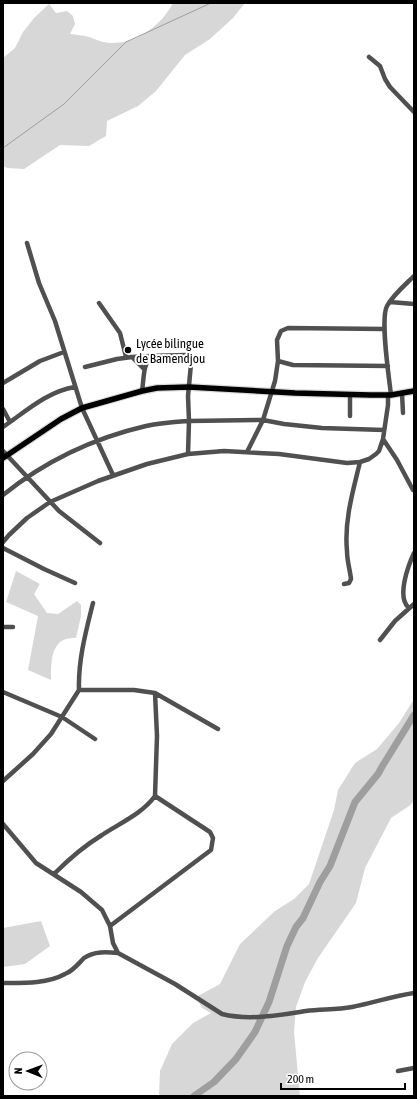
<svg xmlns="http://www.w3.org/2000/svg" width="417" height="1099" font-family="'Asap Condensed',sans-serif">
  <style>
    .green { fill: #d7d7d7 }
    .lines { fill: none; stroke-linecap: round; stroke-linejoin: round }
    .stream { stroke: #9e9e9e; stroke-width: 1 }
    .river { stroke: #9e9e9e; stroke-width: 7 }
    .major-casing { stroke: #dbdbdb; stroke-width: 8 }
    .minor { stroke: #505050; stroke-width: 4.5 }
    .major { stroke: #000; stroke-width: 5.5 }
    .poi-dot { fill: #000; stroke: #fff; stroke-width: 1.5 }
    .labels { text-anchor: middle; dominant-baseline: central; stroke-width: 4; stroke-linejoin: round; paint-order: stroke }
    .poi-label { font-size: 13px; fill: #000; stroke: #fff; text-anchor: start }
  </style>
  <rect width="100%" height="100%" fill="#fff"/>
  <!-- green -->
  <path class="green" d="M173 3H245L233 18 210 39 185 55 156 91 138 106 107 121 106 136 89 146 60 145 24 169 7 168 3 166V58L15 48 23 32 34 18 49 4 56 13 67 11 73 16 75 24 70 34C76 35 83 35 89 37 95 39 103 43 110 43 136 44 161 26 173 3Z
    M16 571 40 584 34 594 47 613 58 614 77 601 81 605V616L76 638C73 638 69 638 66 639 50 644 51 667 51 680L28 670 38 616 6 602Z
    M414 699V801L409 806 391 818 365 868 356 903 318 958 305 982 296 1007 294 1032 300 1096H159L160 1071 172 1044 193 1023 211 1013 202 1008 196 997 220 984 240 944 275 911 294 899 309 884 334 810 338 790 355 763 377 749 399 723Z
    M41 921 50 946 25 964 3 967V928Z"/>
  <g class="lines">
    <!-- stream -->
    <path class="stream" d="M3 148 64 104 126 42 211 3"/>
    <!-- river -->
    <path class="river" d="M194 1096 214 1082 236 1059 255 1032 269 1002 287 946 296 927 303 918 320 882 330 866 355 802 378 774 383 765 414 715"/>
    <!-- major casing -->
    <g class="major-casing">
      <path id="major" d="M3 458 61 419 82 408 142 391 157 388 189 387 295 393 370 395H391L414 391"/>
    </g>
    <!-- minor -->
    <path class="minor" d="M369 57 380 66 385 79 390 87 414 112
      M27 243 39 283 55 321 82 408 113 475
      M390 302 414 304
      M99 303 120 333 126 357
      M132 357 150 356
      M278 361 293 365 388 366
      M85 367 117 359 132 357 144 369
      M3 383 40 361 64 352
      M142 391C144 378 143 367 150 356L186 355
      M402 393 403 413
      M350 395V416
      M388 395V405L383 439 397 460 413 490
      M391 395C389 377 380 319 387 306 393 295 405 285 414 276
      M3 409 10 422
      M3 427C25 412 48 391 75 387
      M3 451 59 511 100 543
      M247 452 263 420 275 381 278 361 277 340 281 331 288 328 384 329
      M188 454 189 421 263 420 284 424 322 428 384 430
      M3 495C44 462 94 438 146 426 160 423 175 422 189 421L188 396 191 364
      M3 542 9 535 27 518 50 502 98 481 147 464 188 454 224 451 279 454 347 463 360 462 369 459 376 454 379 451 383 439
      M3 548 44 569 75 583
      M344 584 349 583 351 579C350 570 347 561 347 551 344 521 353 491 360 462
      M408 607C397 596 408 566 414 553
      M3 627H13
      M380 640 395 621 414 604
      M79 690C78 660 86 631 93 603
      M3 692 62 717 95 739
      M3 781 33 754 51 734 79 690H134L155 693 218 729
      M3 824 36 863 81 892 102 910 110 926 113 943 118 953
      M54 874C69 859 84 846 102 835 120 823 142 814 155 796L157 736 155 693
      M110 926 211 850 213 838 210 832 155 796
      M3 983C22 983 47 984 65 974 73 971 78 964 84 958 94 951 107 952 118 953L175 984 222 1014C250 1021 278 1015 306 1011 321 1009 336 1010 352 1007 373 1003 393 996 414 993
      M398 1071 414 1068"/>
    <!-- major -->
    <use href="#major" class="major"/>
  </g>
  <!-- markers -->
  <circle class="poi-dot" cx="128" cy="350" r="4"/>
  <g class="labels">
    <!-- poi labels -->
    <g class="poi-label">
      <text x="136" y="343">Lycée bilingue<tspan x="136" dy="15">de Bamendjou</tspan></text>
    </g>
  </g>
  <!-- border -->
  <rect width="417" height="1099" fill="none" stroke="#000000" stroke-width="8"/>
  <!-- north arrow -->
  <g transform="translate(28 1071) rotate(271)"><circle r="19" fill="#ffffff" stroke="#999999"/>
  <path d="M0-3L7 15L0 10L-7 15Z" fill="#000000"/>
  <text y="-6" font-size="11" font-weight="bold" text-anchor="middle" fill="#000000">N</text>
  </g>
  <!-- scale -->
  <path d="M281 1083v6h124v-6" fill="none" stroke="#000000" stroke-width="2"/>
  <text x="287" y="1083" font-size="12" fill="#000000" stroke="#ffffff" stroke-width="3" paint-order="stroke">200 m</text>
</svg>
